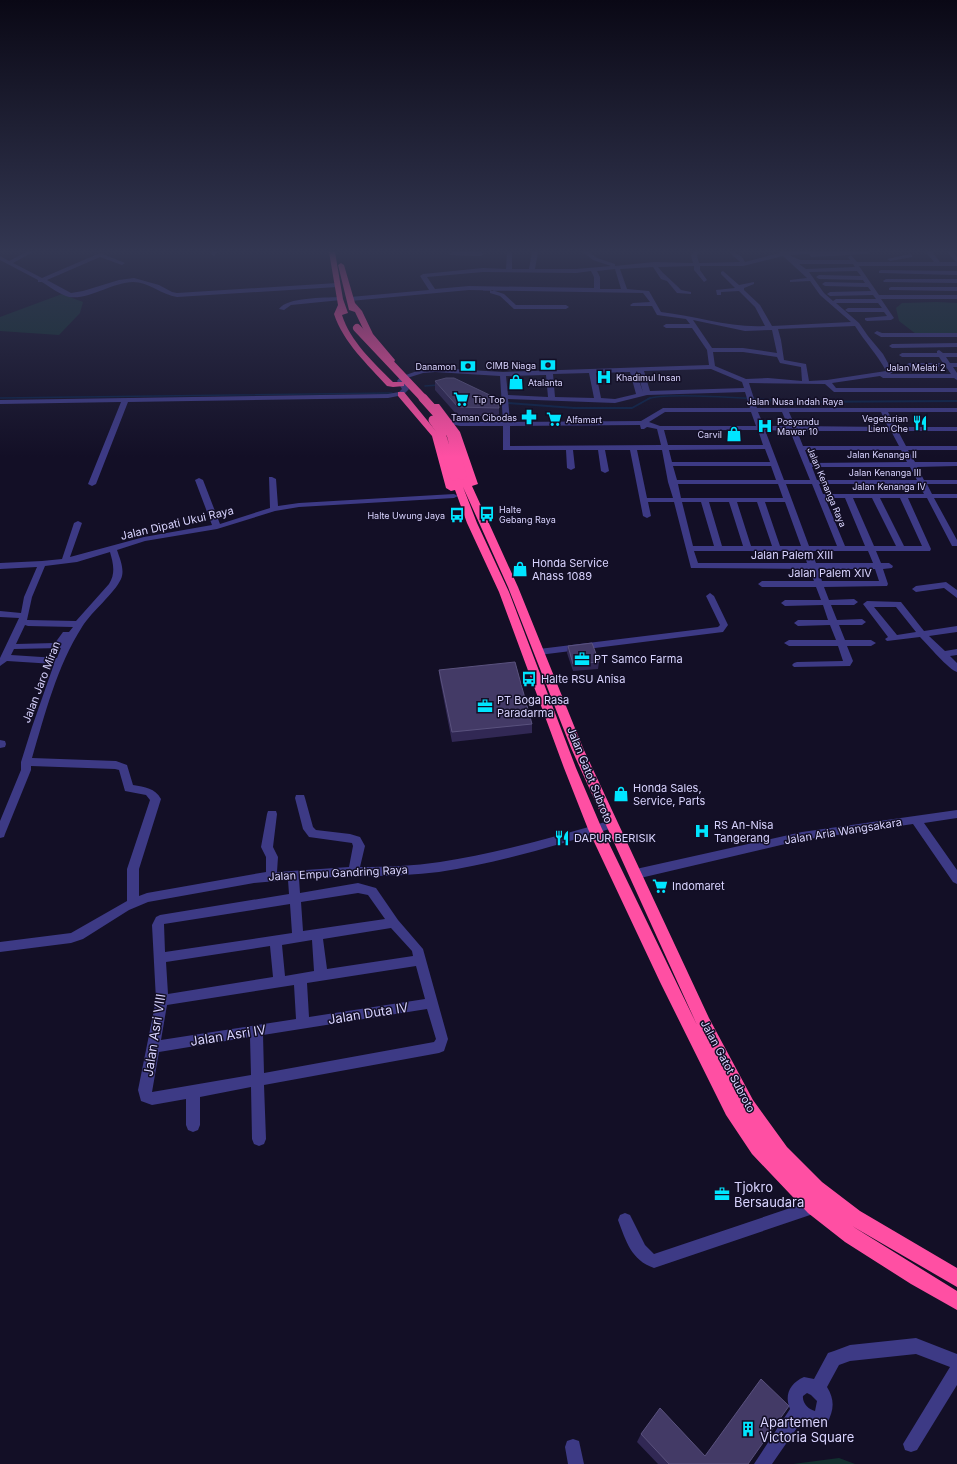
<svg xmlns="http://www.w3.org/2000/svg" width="957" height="1464" font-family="Inter,sans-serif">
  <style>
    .green { fill: #12302f }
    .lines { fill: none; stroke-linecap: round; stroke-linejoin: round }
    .stream-far1 { stroke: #0c2248; stroke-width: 1.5 }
    .stream { stroke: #0c2248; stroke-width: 2 }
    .minor { fill: #3d3a85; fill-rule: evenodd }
    .highway { fill: #ff4fa3; fill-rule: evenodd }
    .highway-bridge-far1 { stroke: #ff4fa3; stroke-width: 8 }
    .highway-bridge { stroke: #ff4fa3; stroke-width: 9 }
    .wall { fill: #312854 }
    .building { fill: #433a66; stroke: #5a527e }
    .labels { text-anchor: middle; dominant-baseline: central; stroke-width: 3; stroke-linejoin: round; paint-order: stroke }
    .far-poi-label { font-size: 9px; fill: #d9d4ff; stroke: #130f26; text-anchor: end }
    .far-street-label { font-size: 9px; fill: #d9d4ff; stroke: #130f26 }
    .street-label { font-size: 11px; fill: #d9d4ff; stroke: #130f26 }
    .poi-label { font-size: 11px; fill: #d9d4ff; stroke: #130f26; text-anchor: start }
    .near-street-label { font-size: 13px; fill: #d9d4ff; stroke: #130f26 }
    .near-poi-label { font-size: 13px; fill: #d9d4ff; stroke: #130f26; text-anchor: start }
  </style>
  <rect width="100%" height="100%" fill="#130f26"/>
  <!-- green -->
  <path class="green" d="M62 294 83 302 80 313 59 335 0 331V317Z
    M937 302 957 303V333L916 334 899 321 896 308 902 303Z
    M839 1458 855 1464H793Z"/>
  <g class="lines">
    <!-- stream-far1 -->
    <path class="stream-far1" d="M425 386 438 385
      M0 398 392 393
      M648 399C663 392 739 398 758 399"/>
    <!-- stream -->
    <path class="stream" d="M747 398 787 402 957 401
      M495 402 574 408H632L650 398"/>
    <!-- minor -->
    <path class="minor" d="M26 252H33L13 263 42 278 100 253 125 263 122 265 100 257 47 280 71 293 83 291 119 280 134 278 159 285 172 292 177 293 337 283 340 285 337 287 177 297C162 295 149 282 133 282 113 282 89 300 69 297 61 295 50 287 42 282H38V280L0 260V256L9 261Z
      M212 252H218L214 256 211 254Z
      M452 252H481L484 254 481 256 450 255 449 254Z
      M507 252 512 253V269H529L532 252H538L535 269H576L611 266 593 260 583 252H589L597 258 615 264V266L654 262 693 263 691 256 693 252H699L697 256 699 263 740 262 729 252C736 252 742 255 745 262L779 253 778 252H870L867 254 811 257 809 254 789 255 800 260H850L848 257 851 255 857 262H934L926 252H932L940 262H956L947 252H953L957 257V266H859L879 295H957V299H881L894 318 891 320 867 321 865 320V318L887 316 884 312H848L845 310 848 308H882L878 303H836L859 323 868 336 883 354 893 372 890 374H951L946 367H909L906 365 909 363H943L939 357H902L899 355 902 353H937V351L939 350 943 353H957V357H946L950 363H957V367H953L957 373V380L954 378H883L880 376 832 383 836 388H957V392H834L825 384 749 383 757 408H957V412H888L896 427H957V431H898L906 446H957V450H908L915 462H957V466L917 467 924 480H957V484H927L932 494H957V498H934L957 540V546H952L951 544 927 498H908L931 549 930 551H876L881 563H889L893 566 892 568 883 569 888 584 887 586 824 587 829 600 854 599 858 602 854 605H831L837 620 862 619 866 622 862 625H839L845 640H871L876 643 871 646H847L853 661 850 666 794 667 792 665 794 663 797 662 843 661 838 646H789L784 643 789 640H836L830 625 798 626 794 623 798 620H828L823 605 785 606 781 603 785 600H821L816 587H762L758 584 762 581H814L809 569 691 568 674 502H648L651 516 647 518 643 516 630 450H605L609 471 605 473 601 471 598 450H573L575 468 571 470 567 468 566 450H503V426H460L446 423V419L460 422H503L500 376 435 372 423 373 404 379 403 381 409 389 403 395 388 398 128 402 96 484 92 486 88 484 121 402 0 404V400L388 394 399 392 402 389 397 381 400 377 420 370 435 368 503 372 709 365 707 350 692 328H666L663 326 666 324H690L686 319 657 315 652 306H631L630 305 633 303 650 302 643 293 469 290 350 301 347 299 350 297 429 290 420 276 423 274 483 268 506 269ZM783 256 807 278 790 280V282L810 281 820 295 851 322 772 326 760 305 744 290V288L754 284V282L739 285 723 271 721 272V274L735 288 716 290 717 295H721V292L739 291 755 307 765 326C730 328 696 316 661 312L649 291 627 289 620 269 653 267 661 279 667 281 677 293 691 294V292L681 290C673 281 665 276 658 267L694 266V270L704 282 707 280 700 270V266H743ZM799 264H853L855 267 806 269ZM615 269 621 289H600V277L597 271ZM591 271 594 277V288L469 286 435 289 427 277 483 272 576 273ZM857 271 861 276 819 275 816 277 819 279 863 280 865 283 825 282 822 284 825 286 868 287 871 291 830 292 827 294 830 296 873 295 876 299H836L833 301 824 293 809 272ZM693 320 745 331 772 330 777 353 743 348H712ZM855 326C865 342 877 354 886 371L827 380 809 381 806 364 784 360 781 340 778 329ZM713 352H743L777 357 780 363 801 367 802 381 768 378 746 379 715 366ZM711 369 742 382 744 388 650 391 644 371ZM637 371 643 392 636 372ZM630 372 636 394 615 399 601 398 596 373ZM589 373 594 398 555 397 553 374ZM546 375 548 397 508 395 506 376ZM745 392 750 408H663L641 421 510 422 508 399 615 403 647 395ZM665 412H751L756 426H660L649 422ZM758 412H782L788 426H764ZM789 412H881L888 427 795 426ZM640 425 641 429H644L647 427 657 429 661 445 510 446V426ZM664 430H758L763 445H668ZM765 430 790 431 810 480H784ZM797 431H891L899 446H803ZM765 449 770 462H672L669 450ZM637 450H662L668 482 673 498H647ZM805 450H901L907 462 810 463ZM673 466H771L776 480H677ZM812 467H910L917 480H817ZM678 484H778L783 498H681ZM786 484H812L837 546H809ZM819 484H919L924 494H823ZM825 498H845L865 546H845ZM853 498H872L896 546H874ZM880 498H900L922 546H904ZM682 502H701L714 546H693ZM709 502H729L743 546H722ZM737 502H757L772 546H751ZM765 502H785L801 546H780ZM694 551H803L807 563H698ZM811 551H868L873 563H816ZM818 569H875L879 581H822Z
      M910 254 912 255V257L890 261 887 259Z
      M881 270 957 271V275L879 273V271Z
      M886 279H957V283L884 282 883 281Z
      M891 287H957V291L889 290V288Z
      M492 290 504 294 516 305H566L569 307 566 309H514L500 296 490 293V291Z
      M339 297 341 298V300L291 305 284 310 279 309C287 297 324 298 339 297Z
      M877 331 882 333H957V337H881L874 333Z
      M957 343V347L892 348 889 346 892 344Z
      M269 477H272L276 479 278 506 299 503 454 494 458 496 454 498 299 507 275 511 217 529 145 541 117 550C120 559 125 570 121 579 114 594 92 611 82 627 57 666 45 714 32 758L116 761 127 765 133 785C145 787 155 788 161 799L139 869V896L147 893 266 872V857L261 847 267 814 268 811H276L277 814 273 847 278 857 277 872 349 867 353 846 352 843 309 837 303 829 295 798 296 795H304L305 798 313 827 316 830 350 834 360 837 365 846 360 867C387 867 414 866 440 862 498 853 555 837 612 820L616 821 617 824 616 827C558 845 499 863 439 872 393 878 346 875 299 879L300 893 358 883 376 888 398 920 423 949 448 1039 444 1051 439 1053 264 1085 266 1139 264 1144 259 1146 254 1144 252 1139 251 1087 200 1097V1125L198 1130 193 1132 188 1130 186 1125V1099L152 1105 141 1101 138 1090 156 1000 152 925 156 917 160 915 289 894 288 880 254 883 148 902 129 910 83 939 71 943 0 952V942L71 933 127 901V869L150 800 146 795 125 791 119 770 115 769 31 766V770L5 834 4 837 0 838V821L21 770V762L32 727 54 664 7 661 0 666V658L19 618 0 617V611L21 613 24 597 37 567 0 569V563L42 561 62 559 74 523 78 521 82 523 70 557 144 537 212 525 195 480 199 478 203 480 220 524 270 508ZM110 552C113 563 116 573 109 584L76 621 27 620 32 597 45 566 77 562ZM25 625 28 626 73 627 69 632H63L55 643 16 644ZM61 648 57 658 11 655 14 649ZM358 893 368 895 385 919 303 931 301 902ZM290 904 292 933 165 952 164 924ZM391 928 412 951 413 956 327 969 323 939ZM312 940 314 971 285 976 282 945ZM270 946 273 977 168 994 166 962ZM416 966 425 999 309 1017 307 983ZM294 985 296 1019 161 1040 167 1005ZM427 1009 436 1039 434 1042 264 1073 263 1035ZM250 1037 251 1075 152 1092 159 1052Z
      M946 582 957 590V598L944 588 916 592 912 589 916 586Z
      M710 593 714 596 728 625 723 632 539 655 534 652 539 649 718 627 720 625 706 596Z
      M867 601 901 602 924 631 957 626V632L929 636 945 651 957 649V655L950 656 957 663V672C949 670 928 645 920 637L887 641 885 639 888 637 863 604ZM874 607H896L916 632 897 635Z
      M0 740 5 741 6 744 5 747 0 748Z
      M957 810V818L924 823 957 870V884L953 882 913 824 802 840 636 879 632 877 630 874 632 871 636 869 802 832Z
      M814 1200 819 1202 821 1207 819 1212 654 1268C631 1260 626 1241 618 1220L620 1215 625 1213 630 1215 645 1245 654 1254Z
      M916 1338 957 1354V1385L917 1450 911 1452 905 1450 903 1444 950 1367 916 1354 850 1361 839 1365 827 1387C835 1400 834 1410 827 1423L815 1427 801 1422 772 1464H754L790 1409C784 1395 790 1383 804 1377L814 1379 828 1353 834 1351 850 1345ZM807 1393 811 1395 817 1401 815 1411C809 1410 802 1403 803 1396Z
      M573 1439 579 1441 584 1464H568L565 1447 567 1441Z"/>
    <!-- highway -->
    <path class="highway" d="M329 252H335L343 299 348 313 342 315C350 341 374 363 393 382H404V386L393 387 387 386C368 365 343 342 334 314L338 305Z
      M341 263 344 265 355 303 362 311 373 334 395 360 394 362H388L366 335 355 312 349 310 338 265Z
      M398 392H404L440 436 451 474 465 473 452 432 432 406 433 404H439L460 432 478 484 472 486 518 587 583 748 709 1018 753 1100 787 1147 822 1182 860 1211 957 1268V1287L852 1226 957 1291V1310L911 1284 845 1242 808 1213 752 1154 726 1115 660 982 588 829 564 768 499 592 467 523 455 490 451 491 446 488 432 436 398 396ZM463 487 508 587 571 748 697 1025 602 829 576 768 509 592 477 523Z"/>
    <!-- highway-bridge-far1 -->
    <path class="highway-bridge-far1" d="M357 328 424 399"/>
    <!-- highway-bridge -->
    <path class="highway-bridge" d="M423 398 441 418 451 434 462 475
      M433 420 440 430 454 476"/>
  </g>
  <!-- wall -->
  <path class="wall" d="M435 381 499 408V416H458L435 390Z
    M568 646 599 662 598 669 573 671 567 653Z
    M439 670 532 724V733L452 742 440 680Z
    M641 1434 705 1456 748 1464H658L637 1442Z"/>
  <!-- building -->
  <path class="building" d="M446 378H454L498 399 499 408 458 407 435 381Z
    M592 643 599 662 573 664 568 646Z
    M515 662 532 724 452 732 439 670Z
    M761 1379 789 1406 748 1464H669L641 1434 660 1408 705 1456Z"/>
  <!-- sky -->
  <linearGradient id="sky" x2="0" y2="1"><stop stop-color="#0a0815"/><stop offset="0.55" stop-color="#333752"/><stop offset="1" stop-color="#333752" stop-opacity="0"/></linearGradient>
  <rect width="957" height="457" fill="url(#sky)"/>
  <!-- icons -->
  <defs>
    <g id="bank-bare" transform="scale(1.2)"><path d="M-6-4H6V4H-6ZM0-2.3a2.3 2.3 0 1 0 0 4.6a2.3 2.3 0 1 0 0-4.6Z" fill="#00e5ff" stroke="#130f26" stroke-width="2.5" paint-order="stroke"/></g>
    <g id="hospital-bare" transform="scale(1.2)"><path d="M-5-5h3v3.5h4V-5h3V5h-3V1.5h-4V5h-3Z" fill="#00e5ff" stroke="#130f26" stroke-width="2.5" paint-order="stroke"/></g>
    <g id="shop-bare" transform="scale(1.2)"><path d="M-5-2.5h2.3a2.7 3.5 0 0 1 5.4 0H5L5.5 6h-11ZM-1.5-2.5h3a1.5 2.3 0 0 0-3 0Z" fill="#00e5ff" stroke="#130f26" stroke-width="2.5" paint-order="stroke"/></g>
    <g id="supermarket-bare" transform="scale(1.2)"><path d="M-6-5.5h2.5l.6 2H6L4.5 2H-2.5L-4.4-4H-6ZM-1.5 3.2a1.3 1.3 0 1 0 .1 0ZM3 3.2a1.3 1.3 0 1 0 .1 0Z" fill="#00e5ff" stroke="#130f26" stroke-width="2.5" paint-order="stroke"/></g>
    <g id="pharmacy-bare" transform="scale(1.2)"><path d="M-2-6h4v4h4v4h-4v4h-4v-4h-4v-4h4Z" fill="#00e5ff" stroke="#130f26" stroke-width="2.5" paint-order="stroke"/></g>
    <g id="restaurant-bare" transform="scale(1.2)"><path d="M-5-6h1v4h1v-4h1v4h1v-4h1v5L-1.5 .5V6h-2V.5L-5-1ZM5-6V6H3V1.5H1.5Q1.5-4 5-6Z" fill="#00e5ff" stroke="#130f26" stroke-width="2.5" paint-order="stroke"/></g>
    <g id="bus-bare" transform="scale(1.2)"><path d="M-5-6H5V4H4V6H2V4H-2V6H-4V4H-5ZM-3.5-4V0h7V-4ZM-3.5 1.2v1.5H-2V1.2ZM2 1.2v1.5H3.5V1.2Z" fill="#00e5ff" stroke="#130f26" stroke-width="2.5" paint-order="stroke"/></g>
    <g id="office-bare" transform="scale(1.2)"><path d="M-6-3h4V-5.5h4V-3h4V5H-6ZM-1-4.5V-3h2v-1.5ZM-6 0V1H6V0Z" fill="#00e5ff" stroke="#130f26" stroke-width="2.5" paint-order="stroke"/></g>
    <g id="building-bare" transform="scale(1.2)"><path d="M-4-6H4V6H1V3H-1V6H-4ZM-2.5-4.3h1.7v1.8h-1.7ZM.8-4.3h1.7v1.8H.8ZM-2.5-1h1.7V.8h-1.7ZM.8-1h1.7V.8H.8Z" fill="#00e5ff" stroke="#130f26" stroke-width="2.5" paint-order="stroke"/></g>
  </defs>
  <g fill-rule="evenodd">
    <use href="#bank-bare" x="548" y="365"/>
    <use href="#bank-bare" x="468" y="366"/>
    <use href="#hospital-bare" x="604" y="377"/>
    <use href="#shop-bare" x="516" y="382"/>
    <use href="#supermarket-bare" x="461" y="399"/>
    <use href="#pharmacy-bare" x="529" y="417"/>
    <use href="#supermarket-bare" x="554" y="419"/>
    <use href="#restaurant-bare" x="920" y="423"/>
    <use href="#hospital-bare" x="765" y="426"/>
    <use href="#shop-bare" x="734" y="434"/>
    <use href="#bus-bare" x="487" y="514"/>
    <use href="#bus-bare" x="457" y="515"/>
    <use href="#shop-bare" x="520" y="569"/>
    <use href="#office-bare" x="582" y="659"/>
    <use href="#bus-bare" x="529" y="679"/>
    <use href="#office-bare" x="485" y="706"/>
    <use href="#shop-bare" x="621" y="794"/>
    <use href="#hospital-bare" x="702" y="831"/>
    <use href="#restaurant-bare" x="562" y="838"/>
    <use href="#supermarket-bare" x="660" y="886"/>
    <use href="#office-bare" x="722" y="1194"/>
    <use href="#building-bare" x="748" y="1429"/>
  </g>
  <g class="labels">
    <!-- far-poi labels -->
    <g class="far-poi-label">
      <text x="536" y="365">CIMB Niaga</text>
      <text x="456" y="366">Danamon</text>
      <text x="616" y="377" text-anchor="start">Khadimul Insan</text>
      <text x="528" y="382" text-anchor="start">Atalanta</text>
      <text x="473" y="399" text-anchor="start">Tip Top</text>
      <text x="517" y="417">Taman Cibodas</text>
      <text x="908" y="418">Vegetarian<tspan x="908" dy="10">Liem Che</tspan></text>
      <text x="566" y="419" text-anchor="start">Alfamart</text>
      <text x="777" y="421" text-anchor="start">Posyandu<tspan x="777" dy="10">Mawar 10</tspan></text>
      <text x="722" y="434">Carvil</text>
      <text x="499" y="509" text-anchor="start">Halte<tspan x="499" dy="10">Gebang Raya</tspan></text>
      <text x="445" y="515">Halte Uwung Jaya</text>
    </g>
    <!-- far-street labels -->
    <g class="far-street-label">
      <text x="916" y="367">Jalan Melati 2</text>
      <text x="795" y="401">Jalan Nusa Indah Raya</text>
      <text x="882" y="454">Jalan Kenanga II</text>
      <text x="885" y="472">Jalan Kenanga III</text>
      <text x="889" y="486">Jalan Kenanga IV</text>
      <text transform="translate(827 487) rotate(67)">Jalan Kenanga Raya</text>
    </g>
    <!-- street labels -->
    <g class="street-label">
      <text transform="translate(177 523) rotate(-13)">Jalan Dipati Ukui Raya</text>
      <text x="792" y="555">Jalan Palem XIII</text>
      <text x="830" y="573">Jalan Palem XIV</text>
      <text transform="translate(41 682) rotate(-69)">Jalan Jaro Miran</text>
      <text transform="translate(590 775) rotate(68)">Jalan Gatot Subroto</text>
      <text transform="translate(843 831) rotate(-9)">Jalan Aria Wangsakara</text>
      <text transform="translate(338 873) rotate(-3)">Jalan Empu Gandring Raya</text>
      <text transform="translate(728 1066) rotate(62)">Jalan Gatot Subroto</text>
    </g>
    <!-- poi labels -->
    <g class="poi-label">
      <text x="532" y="563">Honda Service<tspan x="532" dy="13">Ahass 1089</tspan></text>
      <text x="594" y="659">PT Samco Farma</text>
      <text x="541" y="679">Halte RSU Anisa</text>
      <text x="497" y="700">PT Boga Rasa<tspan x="497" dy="13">Paradarma</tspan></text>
      <text x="633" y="788">Honda Sales,<tspan x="633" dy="13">Service, Parts</tspan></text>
      <text x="714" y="825">RS An-Nisa<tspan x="714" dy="13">Tangerang</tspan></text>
      <text x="574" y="838">DAPUR BERISIK</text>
      <text x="672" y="886">Indomaret</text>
    </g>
    <!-- near-street labels -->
    <g class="near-street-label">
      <text transform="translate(368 1013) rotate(-9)">Jalan Duta IV</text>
      <text transform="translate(154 1035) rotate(-81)">Jalan Asri VIII</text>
      <text transform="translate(228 1035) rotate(-9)">Jalan Asri IV</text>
    </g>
    <!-- near-poi labels -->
    <g class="near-poi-label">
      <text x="734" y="1187">Tjokro<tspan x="734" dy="15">Bersaudara</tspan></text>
      <text x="760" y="1422">Apartemen<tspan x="760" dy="15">Victoria Square</tspan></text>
    </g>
  </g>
</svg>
